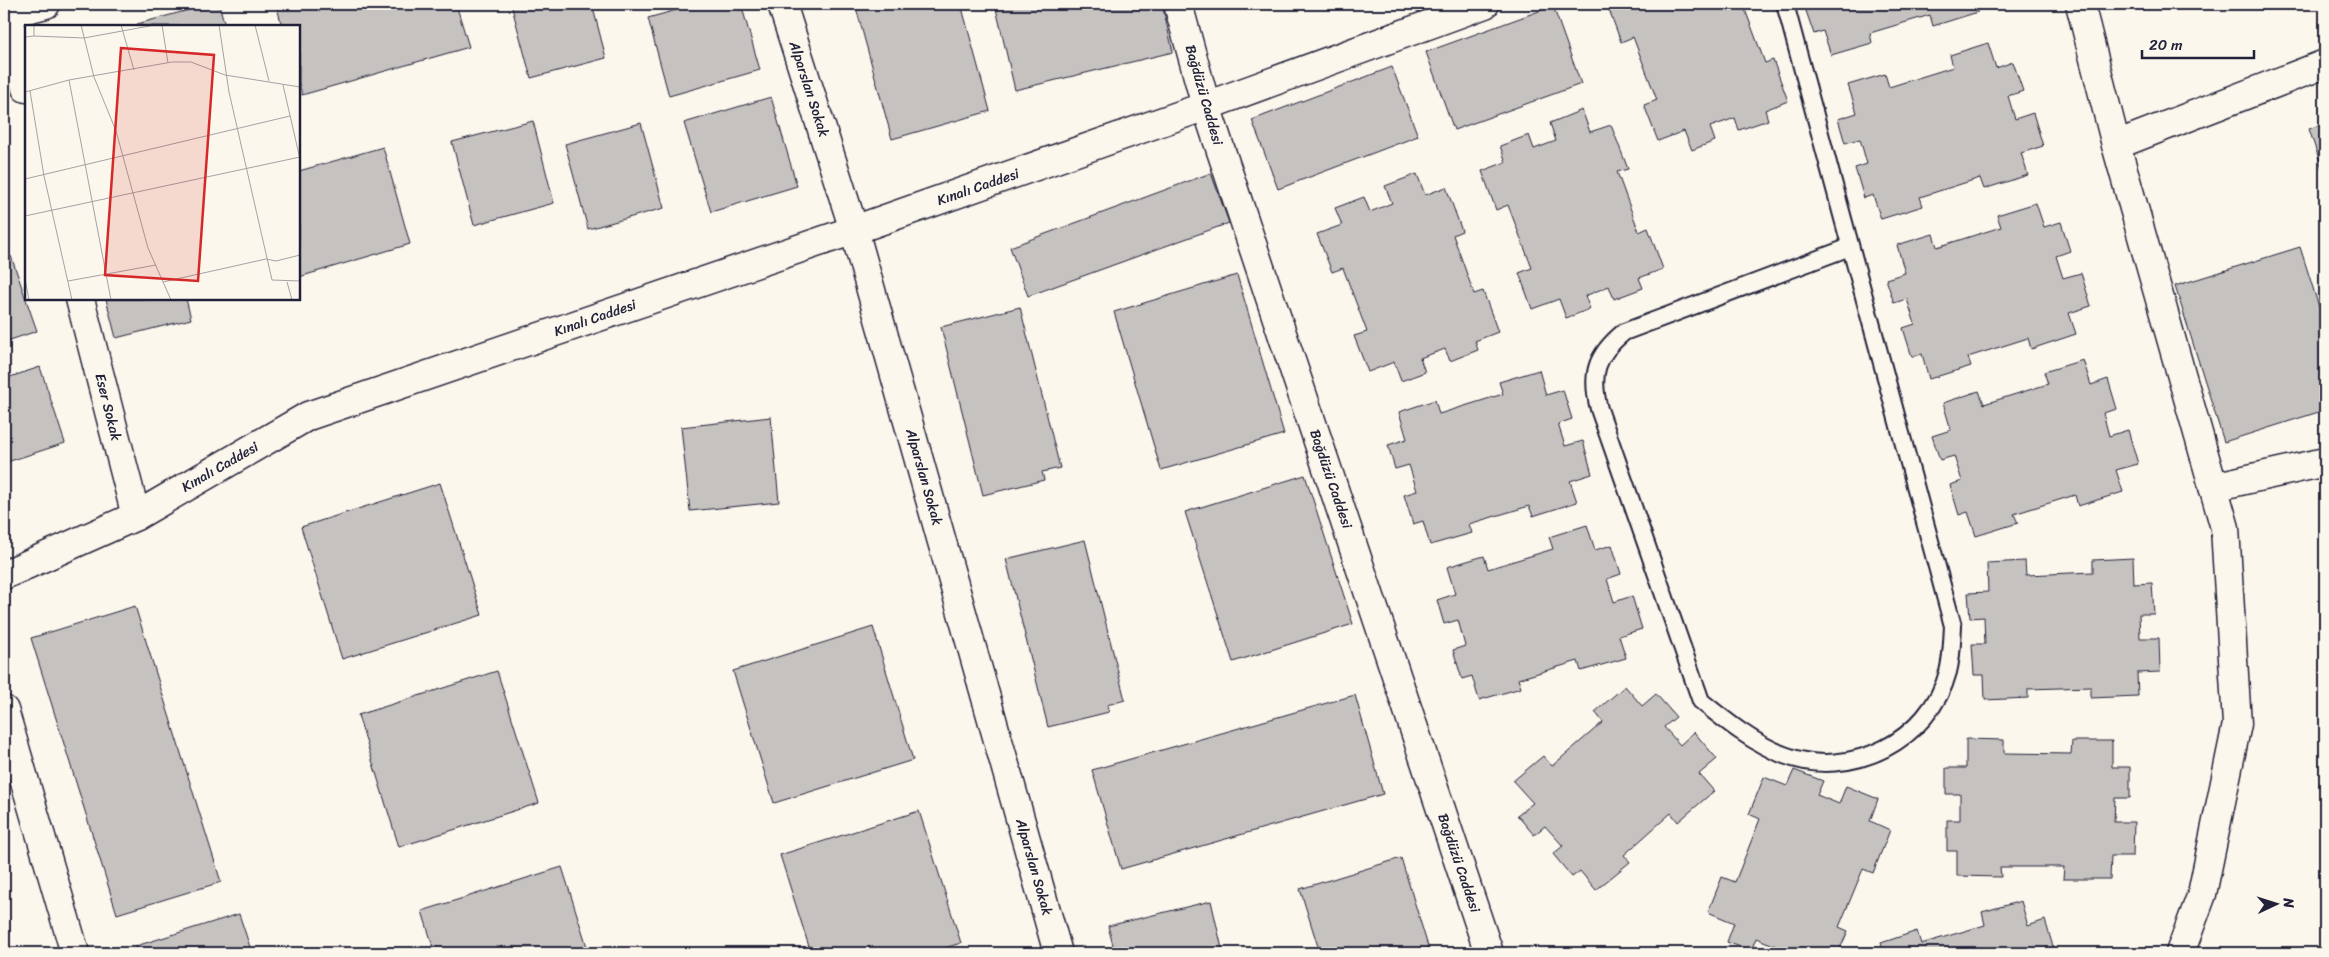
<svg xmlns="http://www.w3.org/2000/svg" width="2329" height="957" font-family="Sriracha,sans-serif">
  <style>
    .building { fill: #c6c2c0; stroke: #22223b }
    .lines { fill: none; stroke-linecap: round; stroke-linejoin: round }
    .service-casing { stroke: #22223b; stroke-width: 20 }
    .minor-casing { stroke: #22223b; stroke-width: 31 }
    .tertiary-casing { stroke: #22223b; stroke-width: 31 }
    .service { stroke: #fbf7ec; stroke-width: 16 }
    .minor { stroke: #fbf7ec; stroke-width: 28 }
    .tertiary { stroke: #fbf7ec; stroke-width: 28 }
    .labels { text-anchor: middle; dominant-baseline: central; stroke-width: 4; stroke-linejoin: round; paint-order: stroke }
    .street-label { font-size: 14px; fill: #22223b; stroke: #fbf7ec }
    .inset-road { fill: none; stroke: #a4a2a5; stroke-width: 1 }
    .view { fill: #d62828; fill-opacity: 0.15; stroke: #d62828; stroke-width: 2.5 }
    .inset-edge { fill: none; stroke: #22223b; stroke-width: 2.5 }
  </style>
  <rect width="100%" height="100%" fill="#fbf7ec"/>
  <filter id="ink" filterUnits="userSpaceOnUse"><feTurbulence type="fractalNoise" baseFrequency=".02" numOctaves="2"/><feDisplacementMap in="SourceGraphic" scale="10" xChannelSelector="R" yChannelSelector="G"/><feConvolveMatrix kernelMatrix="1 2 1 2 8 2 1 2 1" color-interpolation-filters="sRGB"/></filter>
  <g filter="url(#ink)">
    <!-- building -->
    <path class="building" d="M211 4H219L225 26H138L137 24Z
      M276 4H456L469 47 302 95 299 83V26H282Z
      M511 4H592L606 58 531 78Z
      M698 4H741L760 70 669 96 648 18Z
      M855 4H961L990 111 892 139Z
      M995 4H1162L1173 52 1015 90Z
      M1607 4H1743L1765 63 1773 60 1788 101 1765 110 1768 120 1739 130 1735 118 1710 127 1715 141 1692 150 1684 131 1658 141 1644 105 1657 100 1633 37 1621 42Z
      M1807 4H1975L1978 12 1933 26 1930 15 1870 33 1872 43 1831 55 1823 31 1814 34 1804 5Z
      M1553 6 1581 84 1454 130 1426 52Z
      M1988 43 1996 68 2013 62 2023 91 2008 96 2015 119 2033 113 2043 146 2021 153 2028 175 1984 189 1980 178 1920 197 1923 206 1881 219 1873 195 1864 198 1855 168 1867 164 1860 139 1845 143 1838 119 1857 113 1848 85 1885 74 1889 87 1953 67 1950 55Z
      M1392 67 1418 136 1278 189 1252 120Z
      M771 97 797 186 711 212 684 123Z
      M1582 110 1590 132 1611 125 1628 169 1617 172 1639 232 1648 228 1663 269 1639 278 1643 288 1614 299 1609 286 1585 296 1590 309 1566 318 1559 299 1532 309 1519 273 1532 268 1508 205 1496 210 1482 171 1506 162 1500 146 1529 135 1534 149 1556 141 1550 123Z
      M533 121 554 203 474 225 452 142Z
      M641 123 664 208 588 229 565 144Z
      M2325 123V177L2309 129Z
      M383 147 410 244 299 277V171Z
      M1211 173 1229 223 1028 296 1010 247Z
      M1417 174 1425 195 1446 187 1462 231 1453 235 1474 294 1483 291 1498 332 1475 341 1478 350 1450 361 1445 349 1420 358 1425 372 1401 381 1394 362 1368 372 1354 336 1367 332 1343 268 1332 272 1317 234 1342 225 1335 208 1364 197 1370 212 1392 203 1385 186Z
      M2036 203 2044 227 2061 222 2070 251 2056 256 2063 278 2081 273 2091 306 2069 313 2076 334 2031 349 2028 338 1968 357 1971 366 1929 379 1922 354 1912 357 1903 328 1915 324 1907 299 1894 303 1886 279 1905 273 1897 245 1933 234 1937 247 2001 227 1997 215Z
      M2300 247 2325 326V410L2224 442 2175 286Z
      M11 256 37 331 4 342V258Z
      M1237 275 1284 434 1161 470 1114 312Z
      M106 299H186L191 319 116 338Z
      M1020 307 1060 468 1042 472 1044 480 983 495 941 327Z
      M2083 360 2091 385 2108 379 2117 409 2103 413 2109 436 2128 430 2138 464 2116 470 2123 492 2078 506 2075 495 2014 514 2018 523 1976 536 1968 512 1959 515 1950 485 1962 481 1954 456 1940 460 1932 436 1951 430 1943 403 1979 391 1984 404 2048 384 2044 372Z
      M40 367 65 443 4 463V379Z
      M1539 370 1546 395 1563 390 1572 419 1558 424 1565 446 1583 441 1592 474 1570 481 1577 502 1533 516 1529 506 1469 524 1472 533 1430 545 1423 521 1413 524 1404 495 1417 491 1409 465 1395 469 1388 445 1407 439 1399 412 1435 400 1439 414 1503 394 1499 382Z
      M771 417 779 502 690 511 681 427Z
      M1305 475 1353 624 1233 662 1185 512Z
      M440 483 482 615 342 659 301 527Z
      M1587 525 1595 550 1612 545 1621 574 1607 579 1614 602 1632 596 1642 629 1619 636 1626 658 1581 671 1578 661 1518 679 1521 688 1479 700 1472 676 1462 679 1453 650 1465 646 1458 620 1444 624 1437 600 1455 594 1447 567 1484 556 1488 569 1553 549 1549 537Z
      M1085 540 1125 700 1107 705 1109 712 1048 727 1006 559Z
      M2133 558 2134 584 2152 583 2154 614H2139L2140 638H2159L2160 672 2137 673 2138 696 2091 698V687L2028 689V698L1985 700 1984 675H1974L1972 644H1985L1984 617 1970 618 1968 593 1988 592 1987 563 2025 561 2026 575 2093 572V560Z
      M135 606 221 882 117 914 31 638Z
      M873 627 913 760 774 803 733 671Z
      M497 671 539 803 399 847 358 715Z
      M1625 686 1642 706 1656 694 1676 717 1664 727 1680 745 1694 732 1717 759 1699 774 1714 791 1678 822 1671 813 1624 855 1630 862 1596 890 1580 871 1572 877 1553 854 1563 846 1545 826 1534 835 1517 815 1533 803 1513 781 1543 756 1552 766 1603 722 1595 712Z
      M1355 695 1383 794 1121 869 1092 770Z
      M1966 739 2004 740V753L2071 754 2072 741H2112V767H2130V798H2115L2114 822H2134L2133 856H2111L2110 879H2063L2064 867H2000L2001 877 1957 876V851H1947V820H1960V794H1946V768H1966Z
      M1794 770 1823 781 1817 795 1839 804 1846 786 1878 799 1870 821 1890 830 1873 873 1863 869 1839 927 1848 931 1838 953H1778L1781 948 1756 938 1751 951 1727 942 1734 923 1708 912 1722 877 1735 882 1760 819 1749 814 1764 777 1787 786Z
      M919 811 961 943 928 953H811L780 855Z
      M1401 858 1430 953H1320L1300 889Z
      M562 867 589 953H435L422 911Z
      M1211 901 1223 953H1115L1108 926Z
      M2021 901 2028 926 2045 920 2054 950 2044 953H1884L1881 943 1917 931 1921 944 1985 925 1982 912Z
      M239 914 252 953H138L136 946Z"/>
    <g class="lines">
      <!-- service casing -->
      <g class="service-casing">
        <path id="service" d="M1785 4 1953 626C1952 641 1952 657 1948 672 1930 740 1850 781 1784 755 1753 743 1727 722 1701 701L1599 409C1590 374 1596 355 1624 332L1850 247"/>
      </g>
      <!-- minor casing -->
      <g class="minor-casing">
        <path id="minor" d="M5 4 26 88
          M782 4 854 230 1058 953
          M4 15 46 4
          M1206 106 1485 4
          M2116 145 2325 64
          M80 299 136 516
          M2213 487 2325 462
          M4 710 75 953"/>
      </g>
      <!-- tertiary casing -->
      <g class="tertiary-casing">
        <path id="tertiary" d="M1178 4 1206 106 1489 953
          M2080 4 2116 145 2225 528 2237 724 2202 894 2180 953
          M4 575 136 516 308 416 854 230 1206 106"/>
      </g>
      <!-- service -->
      <use href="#service" class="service"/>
      <!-- minor -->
      <use href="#minor" class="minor"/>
      <!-- tertiary -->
      <use href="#tertiary" class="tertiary"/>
    </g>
  </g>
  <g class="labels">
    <!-- street labels -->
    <g class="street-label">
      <text transform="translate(809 89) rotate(72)">Alparslan Sokak</text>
      <text transform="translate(1204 95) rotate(74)">Bağdüzü Caddesi</text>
      <text transform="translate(978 187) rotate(-19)">Kınalı Caddesi</text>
      <text transform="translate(595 318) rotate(-19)">Kınalı Caddesi</text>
      <text transform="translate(108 407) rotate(76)">Eser Sokak</text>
      <text transform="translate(220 467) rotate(-30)">Kınalı Caddesi</text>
      <text transform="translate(924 477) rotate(74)">Alparslan Sokak</text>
      <text transform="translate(1331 479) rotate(71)">Bağdüzü Caddesi</text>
      <text transform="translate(1459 863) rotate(71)">Bağdüzü Caddesi</text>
      <text transform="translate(1034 867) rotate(74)">Alparslan Sokak</text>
    </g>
  </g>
  <!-- overview -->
  <g transform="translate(25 25)">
    <rect width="275" height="275" fill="#fbf7ec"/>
    <path class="inset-road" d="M56 0 69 52 91 106 123 223 146 275M96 0 109 45M137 0 143 38M194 0 204 67 247 255 275 256M230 0 244 56M9 11 59 13 130 0M0 12 9 11V0M44 55 86 275M258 60 275 134M5 66 19 151 47 275M0 67 44 55 147 37H166L200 50 275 62M0 154 265 91M0 191 275 132M0 254 4 275M43 256 131 240M138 257 241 234 251 236 275 230M262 257 267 275"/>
    <path class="view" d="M96 23 189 30 173 256 80 250Z"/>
    <rect width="275" height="275" class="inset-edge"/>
  </g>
  <!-- margin -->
  <rect width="2329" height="957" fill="none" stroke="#fbf7ec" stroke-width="20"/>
  <rect x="10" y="10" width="2309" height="937" fill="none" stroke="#22223b" stroke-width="2" filter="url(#ink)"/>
  <!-- north arrow -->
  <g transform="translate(2276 904) rotate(86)" stroke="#fbf7ec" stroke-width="4" paint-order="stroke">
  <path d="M0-4L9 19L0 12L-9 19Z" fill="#22223b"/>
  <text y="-8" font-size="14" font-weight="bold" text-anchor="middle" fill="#22223b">N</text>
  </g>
  <!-- scale -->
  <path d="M2142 50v8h112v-8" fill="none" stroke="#22223b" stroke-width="2.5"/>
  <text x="2149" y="50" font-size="15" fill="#22223b" stroke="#fbf7ec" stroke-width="4" paint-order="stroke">20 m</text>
</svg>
